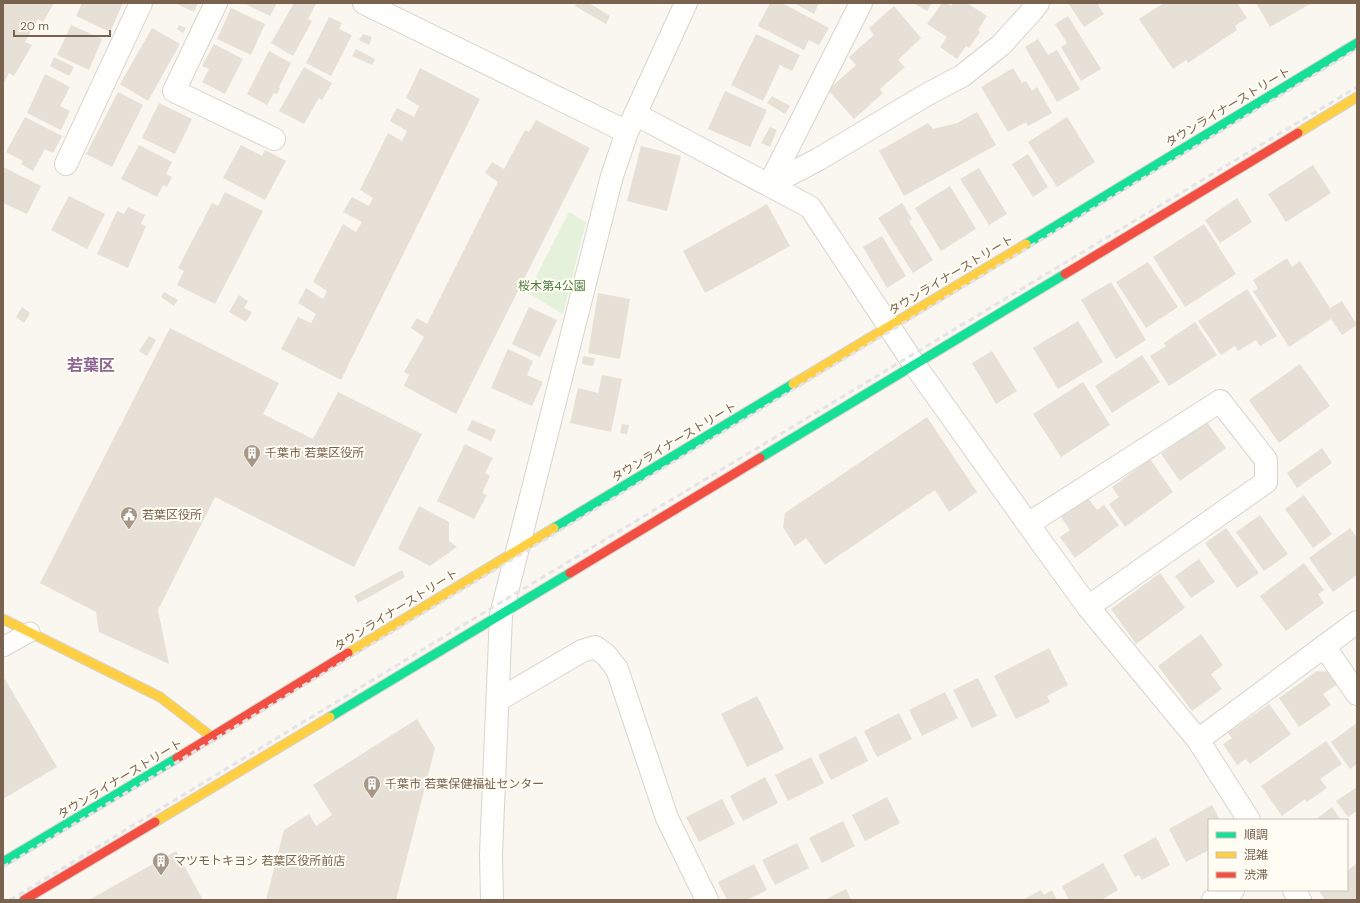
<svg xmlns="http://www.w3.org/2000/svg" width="1360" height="903" font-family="'DM Sans','Noto Sans JP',sans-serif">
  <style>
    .green { fill: #e4f1db }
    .building { fill: #e6e0d7 }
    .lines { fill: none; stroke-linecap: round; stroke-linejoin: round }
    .lane-casing { stroke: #d9d4cd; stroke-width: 21 }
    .street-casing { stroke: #d9d4cd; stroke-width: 24 }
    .fast-casing { stroke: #d8d3ca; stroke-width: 11 }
    .slow-casing { stroke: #d8d3ca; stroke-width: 11 }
    .jam-casing { stroke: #d8d3ca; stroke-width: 11 }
    .lane { stroke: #fefefd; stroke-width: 19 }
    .street { stroke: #fefefd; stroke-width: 22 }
    .fast { stroke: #16e098; stroke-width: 9 }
    .slow { stroke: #ffcf43; stroke-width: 9 }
    .jam { stroke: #f24e42; stroke-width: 9 }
    .rail { stroke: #e6e3e7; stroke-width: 3; stroke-dasharray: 6 4; stroke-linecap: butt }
    .labels { text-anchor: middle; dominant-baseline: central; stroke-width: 4; stroke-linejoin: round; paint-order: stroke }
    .street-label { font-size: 12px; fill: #79634e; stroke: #fffcf3 }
    .park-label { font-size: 12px; fill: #4e7f45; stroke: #fffcf3 }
    .poi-label { font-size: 12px; fill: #79634e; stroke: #fffcf3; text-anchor: start }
    .district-label { font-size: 16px; font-weight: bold; fill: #8c6694; stroke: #fffcf3 }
  </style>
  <rect width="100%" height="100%" fill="#f9f7f0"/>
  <!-- green -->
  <path class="green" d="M569 212 586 222 563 314 528 293Z"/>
  <!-- building -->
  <path class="building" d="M3 3H54L43 22 38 19 25 42 32 45 14 76 9 73 3 84Z
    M82 3H123L110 32 76 16Z
    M175 3H198L194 12Z
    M243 3H277L270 16Z
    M294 3 316 4 308 19 312 21 293 56 271 43Z
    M577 3H589L610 16 606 24 575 6Z
    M770 3H782L829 28 819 45 809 40 804 50 758 26Z
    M794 3H819L814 14Z
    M913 3H932L927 11Z
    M942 3H947L951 6 953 3H967L987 16 978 30 980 32 969 48 966 46 957 59 940 47 947 37 927 24Z
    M1068 3H1101L1098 5 1104 14 1084 27Z
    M1164 3H1237L1247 18 1235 26 1237 30 1188 63 1186 60 1173 69 1139 19Z
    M1256 3H1312L1270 27Z
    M894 6 921 38 898 60 905 67 880 89 883 93 854 119 828 90 856 65 849 57 874 35 869 28Z
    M231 8 265 24 251 55 217 39Z
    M1068 16 1101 69 1081 81 1061 47 1067 43 1055 24Z
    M329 17 342 23 339 29 352 35 331 76 306 63Z
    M71 25 102 39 89 70 57 55Z
    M179 25 186 28 183 33 177 29Z
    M152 28 180 44 148 101 120 84Z
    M363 34 372 37 369 45 359 40Z
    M756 34 800 55 792 71 780 65 763 101 731 85Z
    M1038 39 1048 55 1057 50 1080 89 1057 102 1025 47Z
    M214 44 243 59 225 94 202 82 209 69 202 66Z
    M356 49 375 59 372 65 352 56Z
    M269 51 291 63 279 87 280 88 277 94 274 93 267 105 247 94Z
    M54 57 74 67 69 76 50 66Z
    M304 67 332 83 322 100 319 98 304 124 279 111Z
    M420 68 480 99 341 380 281 349 298 317 311 323 316 314 298 303 306 288 323 299 327 291 313 282 343 224 356 232 362 222 343 212 352 197 369 206 373 198 360 190 388 133 402 141 407 131 390 121 397 108 414 117 419 106 406 98Z
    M1013 68 1022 83 1026 81 1032 91 1037 87 1052 113 1028 126 1026 122 1008 132 981 87Z
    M45 74 70 87 60 106 70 111 61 130 27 113Z
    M725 91 767 110 750 147 708 129Z
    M118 92 143 105 112 167 86 154Z
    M772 96 790 106 785 114 767 103Z
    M159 103 192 119 175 154 142 138Z
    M977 112 996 145 904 196 879 151 928 123 933 129 957 123Z
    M25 117 62 136 53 153 45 149 33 171 21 164 23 161 6 152Z
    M1067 117 1095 162 1057 187 1028 142Z
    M536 120 590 148 456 414 404 386 409 375 404 372 424 337 411 328 417 318 427 324 498 182 485 173 492 162 504 169 525 130 529 132Z
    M770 127 777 130 770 147 761 143Z
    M139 145 172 162 166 174 172 177 167 187 163 185 157 197 121 179Z
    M241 145 262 156 265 150 286 161 265 200 223 178Z
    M641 146 681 156 667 211 627 201Z
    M1028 154 1048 187 1033 197 1012 164Z
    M1313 165 1331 193 1286 222 1268 194Z
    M3 167 41 186 27 214 3 203Z
    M979 168 1007 214 989 225 960 179Z
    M950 186 976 229 941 251 915 208Z
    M225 192 263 211 215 304 177 285 184 271 178 268 212 203 218 206Z
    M69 196 105 214 87 249 51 230Z
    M1237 198 1252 222 1220 243 1205 220Z
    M902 203 912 219 909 221 933 260 913 273 878 218Z
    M767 204 790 246 705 293 683 251Z
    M128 207 145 215 141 224 146 226 128 268 97 254 117 211 124 214Z
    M1204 224 1236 274 1185 307 1153 257Z
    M882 236 906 276 887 288 863 247Z
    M1287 258 1292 267 1300 261 1330 308 1342 301 1357 325 1342 335 1331 319 1289 347 1253 291 1258 289 1253 280Z
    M1148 262 1178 307 1146 328 1116 282Z
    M1111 282 1146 340 1116 359 1081 300Z
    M1247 289 1277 336 1260 346 1256 340 1238 351 1235 346 1221 355 1198 321Z
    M164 292 178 300 174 306 161 297Z
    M598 293 630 299 620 359 588 353Z
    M239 295 248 301 244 308 252 312 246 322 229 312Z
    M22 307 30 313 24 323 16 317Z
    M529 307 557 320 540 357 512 344Z
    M1078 321 1103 362 1058 389 1033 348Z
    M1195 322 1217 355 1169 386 1150 356 1166 346 1164 343Z
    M170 328 279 383 263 414 313 439 338 392 422 434 354 567 215 497 158 610 169 664 99 632 96 612 40 583Z
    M149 336 156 340 147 356 139 351Z
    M508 349 533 361 527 375 543 382 532 406 491 388Z
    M992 351 1017 391 996 404 972 363Z
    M1142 355 1160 382 1112 413 1095 386Z
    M583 356 595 358 593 366 582 364Z
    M1300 364 1330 406 1279 443 1249 400Z
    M602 375 622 379 611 432 570 423 578 388 598 393Z
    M1083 382 1110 425 1061 457 1033 414Z
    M927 417 977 492 949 512 935 490 825 565 806 538 795 546 783 527 785 513Z
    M472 420 496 430 491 441 467 430Z
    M1206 421 1226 448 1180 481 1161 454Z
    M622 424 629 425 627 434 620 433Z
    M465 444 493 458 485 473 490 476 482 493 487 495 474 519 437 501Z
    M1322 448 1332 463 1297 488 1287 473Z
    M1150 459 1173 492 1125 527 1109 504 1119 497 1112 487Z
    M1304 495 1332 534 1313 548 1285 509Z
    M1088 498 1097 510 1104 505 1119 525 1075 558 1060 537 1070 530 1061 517Z
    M419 506 449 522V541L457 547 430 566 398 549Z
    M1260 515 1288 554 1264 571 1236 532Z
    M1226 528 1259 573 1237 588 1205 543Z
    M1350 528 1357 538V575L1333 592 1309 558Z
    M1199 559 1215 582 1191 598 1175 576Z
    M1304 563 1324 590 1318 594 1324 603 1286 631 1260 596Z
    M402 570 405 577 358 603 354 596Z
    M1160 573 1185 608 1136 644 1111 609Z
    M1201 634 1223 665 1211 674 1222 689 1192 711 1158 666Z
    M1049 648 1068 685 1047 696 1050 702 1016 719 994 676Z
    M1317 671 1332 672 1339 683 1323 694 1331 705 1299 727 1279 698Z
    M3 676 57 767 3 799Z
    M978 678 997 716 972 728 953 690Z
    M945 692 958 718 922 736 909 710Z
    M757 696 784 749 747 767 721 714Z
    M1269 704 1291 734 1250 764 1246 759 1237 765 1223 744 1232 738 1228 733Z
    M899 713 912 739 877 757 864 731Z
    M417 719 435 748 396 900H266L284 830 309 814 316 826 332 815 313 785Z
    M1357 723V764L1350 769 1331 742Z
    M856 736 868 761 831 780 818 755Z
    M1326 741 1342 764 1320 779 1327 788 1307 802 1305 799 1282 816 1261 786Z
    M811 757 824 783 788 801 775 775Z
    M765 777 778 803 743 821 730 796Z
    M1357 787V811L1348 817 1336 801Z
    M887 797 900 823 865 841 852 815Z
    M722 799 735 824 699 842 686 817Z
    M1212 805 1220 820H1209V850L1186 862 1169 829Z
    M1332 807 1341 820H1315Z
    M843 821 855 846 822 863 809 838Z
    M1156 837 1170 865 1142 880 1139 875 1135 877 1123 855Z
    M797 843 809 868 775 885 762 860Z
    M176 851 203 900H89Z
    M1103 863 1118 890 1101 900H1069L1062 886Z
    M1357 863V900H1325L1319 891 1347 890V871Z
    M754 864 767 890 747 900H727L718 882Z
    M846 889 851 900H824Z
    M1041 890 1044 895 1052 890 1057 900H1023Z"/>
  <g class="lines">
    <!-- lane casing -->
    <g class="lane-casing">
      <path id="lane" d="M3 647 30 632"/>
    </g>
    <!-- street casing -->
    <g class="street-casing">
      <path id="street" d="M216 3 174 91 274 139
        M364 3 627 132
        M861 3 769 185 819 159 926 95 962 76 1001 45 1032 11 1038 3
        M635 114 810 207 914 364 1028 524 1088 607 1198 740 1249 820
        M66 164 141 3
        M1028 524 1220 401 1266 460V482L1088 607
        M1324 646 1357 694
        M498 700 582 651 595 647 606 655 617 669 667 818 707 900
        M1198 740 1357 622
        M1294 890 1300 900
        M492 900 491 854 501 615 612 176 627 132 686 3
        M1213 900 1233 890"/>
    </g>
    <!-- fast casing -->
    <g class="fast-casing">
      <path id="fast" d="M1026 244 1357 43
        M760 458 1065 274
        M554 528 793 384
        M330 717 570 573
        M3 862 177 758"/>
    </g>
    <!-- slow casing -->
    <g class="slow-casing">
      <path id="slow" d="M1298 133 1357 97
        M793 384 1026 244
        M3 619 160 697 212 737
        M348 653 554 528
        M155 822 330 717"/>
    </g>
    <!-- jam casing -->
    <g class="jam-casing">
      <path id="jam" d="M1065 274 1298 133
        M570 573 760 458
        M177 758 348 653
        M24 900 155 822"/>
    </g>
    <!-- lane -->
    <use href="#lane" class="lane"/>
    <!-- street -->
    <use href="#street" class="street"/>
    <!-- fast -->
    <use href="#fast" class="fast"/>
    <!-- slow -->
    <use href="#slow" class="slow"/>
    <!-- jam -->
    <use href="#jam" class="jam"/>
    <!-- rail -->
    <path class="rail" d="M3 867 1357 49
      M10 900 470 621 1357 87"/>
  </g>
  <!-- icons -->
  <defs>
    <g id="building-pin" transform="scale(0.9)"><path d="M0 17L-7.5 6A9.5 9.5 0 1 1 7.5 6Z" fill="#a69787" stroke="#fffcf3"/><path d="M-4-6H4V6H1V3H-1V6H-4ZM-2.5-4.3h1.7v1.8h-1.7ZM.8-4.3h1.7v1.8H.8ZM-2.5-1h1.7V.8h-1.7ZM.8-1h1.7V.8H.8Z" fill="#fff"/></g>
    <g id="civic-pin" transform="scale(0.9)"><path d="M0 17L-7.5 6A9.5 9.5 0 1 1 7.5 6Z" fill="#a69787" stroke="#fffcf3"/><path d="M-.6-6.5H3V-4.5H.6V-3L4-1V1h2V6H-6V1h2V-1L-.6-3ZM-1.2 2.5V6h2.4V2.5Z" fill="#fff"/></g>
  </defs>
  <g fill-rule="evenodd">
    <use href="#building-pin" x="252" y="453"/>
    <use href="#civic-pin" x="129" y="515"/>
    <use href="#building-pin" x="372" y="784"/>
    <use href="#building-pin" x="161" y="861"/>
  </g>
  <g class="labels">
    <!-- street labels -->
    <g class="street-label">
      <text transform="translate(1228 107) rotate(-31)">タウンライナーストリート</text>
      <text transform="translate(951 275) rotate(-31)">タウンライナーストリート</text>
      <text transform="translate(674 442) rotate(-31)">タウンライナーストリート</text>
      <text transform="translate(396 610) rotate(-32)">タウンライナーストリート</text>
      <text transform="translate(120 779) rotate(-31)">タウンライナーストリート</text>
    </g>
    <!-- park labels -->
    <g class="park-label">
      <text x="552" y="286">桜木第4公園</text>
    </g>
    <!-- poi labels -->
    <g class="poi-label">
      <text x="265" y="453">千葉市 若葉区役所</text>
      <text x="142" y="515">若葉区役所</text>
      <text x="385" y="784">千葉市 若葉保健福祉センター</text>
      <text x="174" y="861">マツモトキヨシ 若葉区役所前店</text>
    </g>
    <!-- district labels -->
    <g class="district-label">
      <text x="91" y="365">若葉区</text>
    </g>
  </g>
  <!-- border -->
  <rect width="1360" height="903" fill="none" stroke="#79634e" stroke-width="8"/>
  <!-- legend -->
  <rect x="1208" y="819" width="140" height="72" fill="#fffcf3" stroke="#c9bfb1"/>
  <rect x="1216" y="832" width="20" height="6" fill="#16e098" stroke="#c9bfb1"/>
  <text x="1244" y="839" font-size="12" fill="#79634e">順調</text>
  <rect x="1216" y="852" width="20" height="6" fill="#ffcf43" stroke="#c9bfb1"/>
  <text x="1244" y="859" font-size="12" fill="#79634e">混雑</text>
  <rect x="1216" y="872" width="20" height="6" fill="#f24e42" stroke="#c9bfb1"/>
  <text x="1244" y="879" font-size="12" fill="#79634e">渋滞</text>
  <!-- scale -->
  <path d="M14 30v6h96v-6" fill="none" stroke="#79634e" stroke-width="2"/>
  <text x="20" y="30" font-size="12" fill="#79634e" stroke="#fffcf3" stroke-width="3" paint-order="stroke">20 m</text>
</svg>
